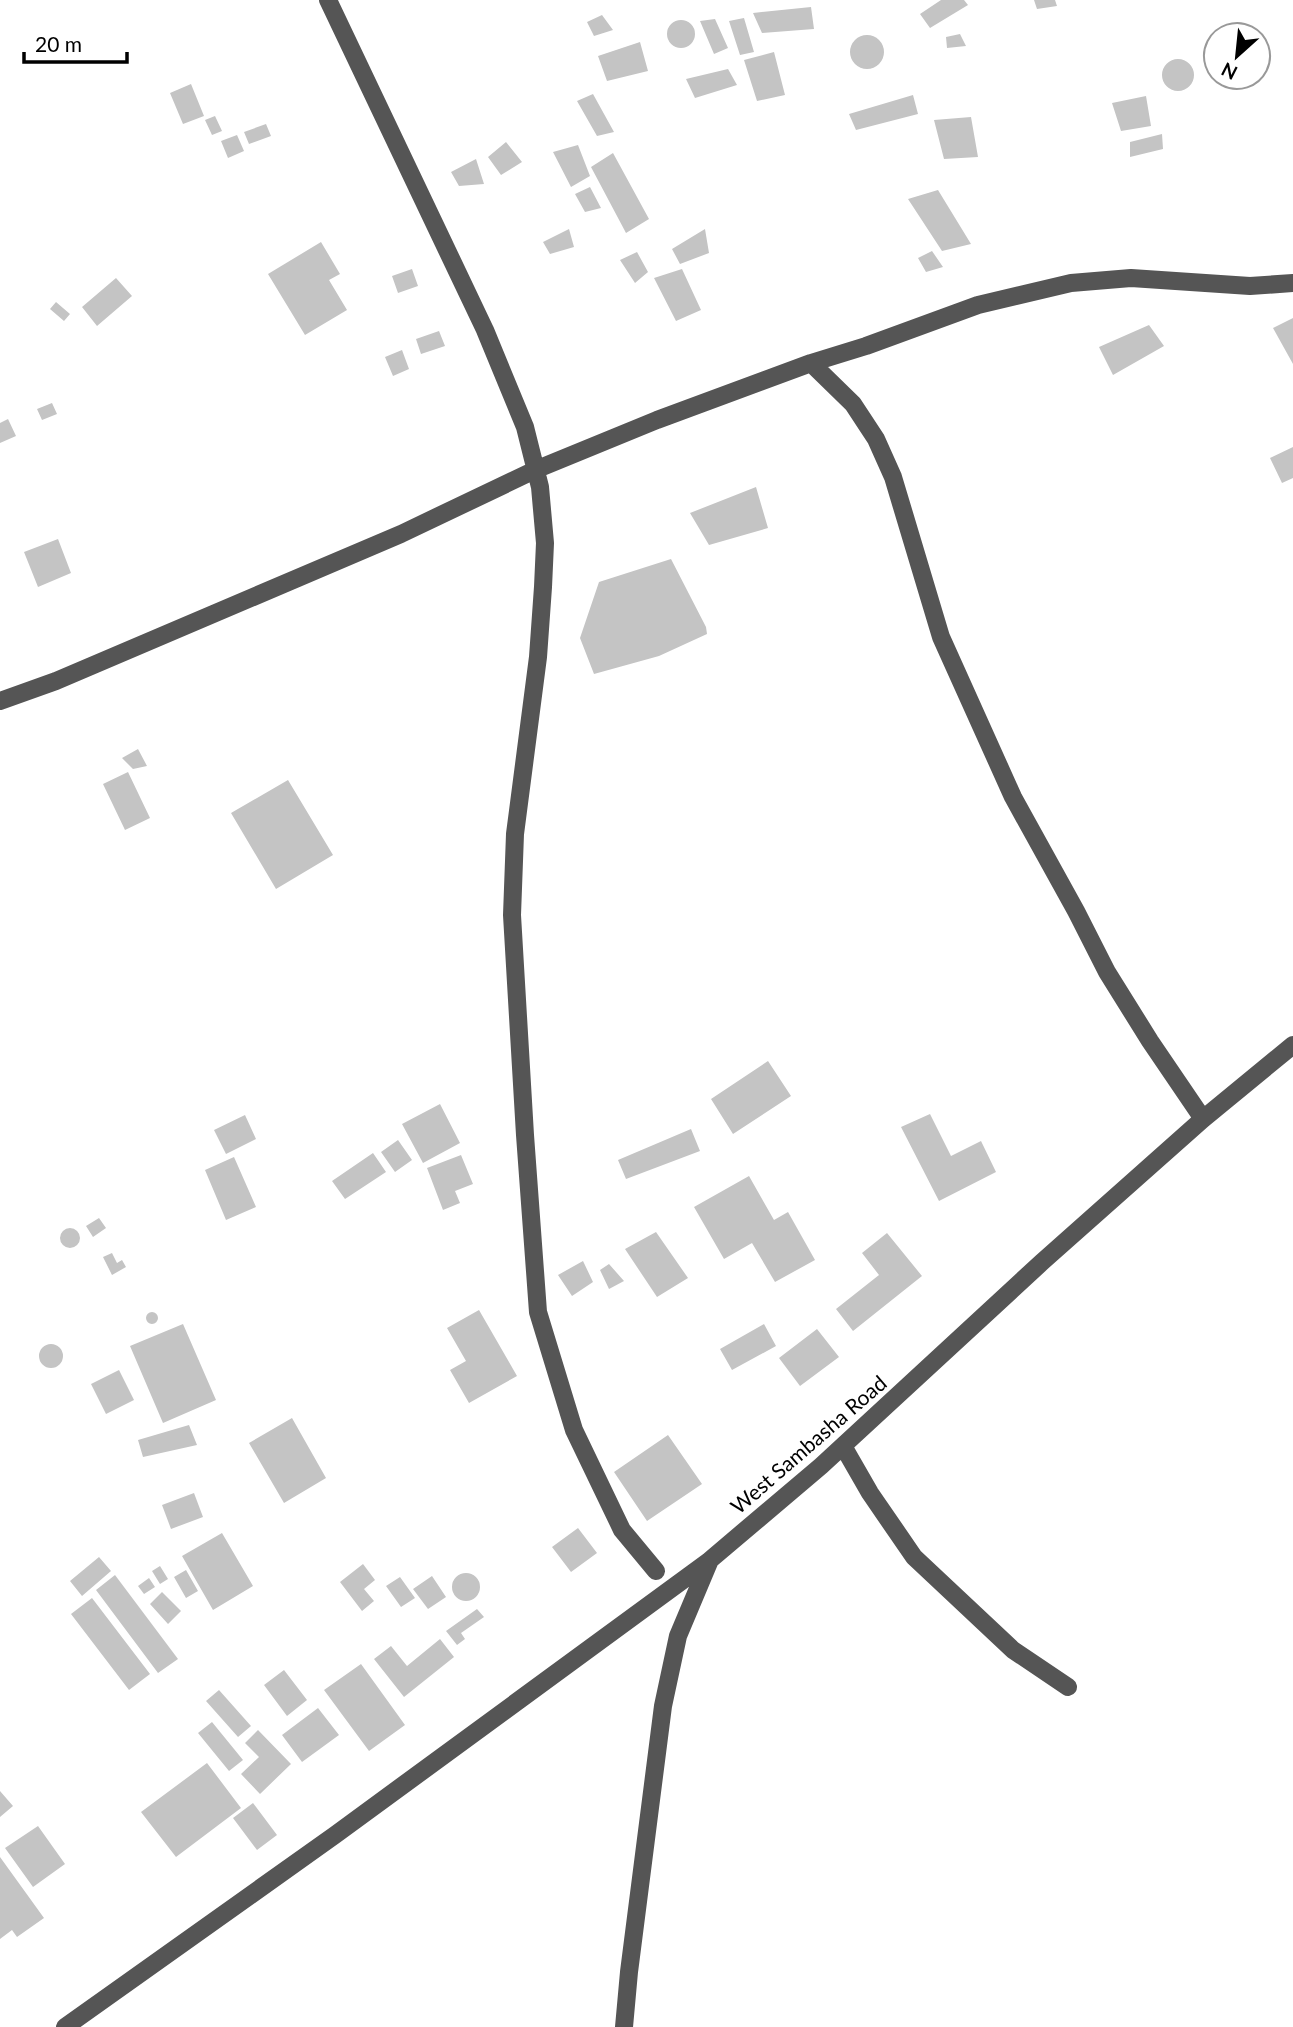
<svg xmlns="http://www.w3.org/2000/svg" width="1293" height="2027" font-family="Lato,sans-serif">
  <style>
    .building { fill: #c4c4c4 }
    .lines { fill: none; stroke-linecap: round; stroke-linejoin: round }
    .minor { stroke: #555; stroke-width: 18 }
    .labels { text-anchor: middle; dominant-baseline: central; stroke-width: 7; stroke-linejoin: round; paint-order: stroke }
    .street-label { font-size: 21px; fill: #000; stroke: #fff }
  </style>
  <rect width="100%" height="100%" fill="#fff"/>
  <!-- building -->
  <path class="building" d="M941 0H964L968 5 930 28 920 14Z
    M1034 0H1055L1057 6 1037 9Z
    M811 7 814 29 762 33 753 13Z
    M602 15 613 30 594 36 587 22Z
    M744 18 754 52 740 55 729 21Z
    M715 19 728 48 714 54 700 21Z
    M667 34a14 14 0 1 1 28 0a14 14 0 1 1-28 0Z
    M960 34 966 46 947 48 946 37Z
    M850 52a17 17 0 1 1 34 0a17 17 0 1 1-34 0Z
    M640 42 648 71 607 81 598 56Z
    M774 52 785 95 757 101 744 60Z
    M1162 75a16 16 0 1 1 32 0a16 16 0 1 1-32 0Z
    M728 69 737 85 695 98 686 79Z
    M191 84 204 116 183 124 170 93Z
    M593 94 614 132 597 136 577 101Z
    M913 95 918 114 856 130 849 114Z
    M1146 96 1151 126 1121 131 1112 103Z
    M215 116 222 131 212 135 205 120Z
    M971 117 978 157 944 159 934 120Z
    M266 124 271 136 249 144 244 132Z
    M1162 134 1163 149 1130 157V142Z
    M237 135 244 151 228 158 221 141Z
    M506 142 522 162 501 175 488 157Z
    M578 145 590 176 571 187 553 152Z
    M613 153 649 219 626 233 591 167Z
    M476 159 484 184 459 186 451 172Z
    M590 187 601 208 585 212 575 194Z
    M938 190 971 244 942 251 908 199Z
    M569 229 574 247 550 254 543 242Z
    M705 229 709 253 680 264 672 249Z
    M321 242 340 274 329 280 347 310 305 335 268 274Z
    M932 251 943 267 926 272 918 258Z
    M637 252 648 272 635 283 620 260Z
    M412 269 418 286 398 293 392 276Z
    M682 269 701 310 676 321 654 278Z
    M116 278 132 296 97 326 82 307Z
    M56 302 70 314 64 321 50 309Z
    M1293 318V364L1273 328Z
    M1149 325 1164 346 1113 375 1099 347Z
    M439 331 445 346 421 354 416 339Z
    M402 350 409 369 393 376 385 357Z
    M52 403 57 414 42 420 37 409Z
    M8 419 16 436 0 443V423Z
    M1293 447V478L1282 483 1270 458Z
    M756 487 768 528 709 545 690 513Z
    M58 539 71 573 38 587 24 552Z
    M671 559 706 627 707 634 659 656 594 674 580 638 599 582Z
    M138 749 147 766 133 769 122 758Z
    M128 772 150 818 125 830 103 784Z
    M288 780 333 855 276 889 231 813Z
    M768 1061 791 1096 733 1134 711 1099Z
    M440 1104 460 1143 423 1163 402 1124Z
    M930 1114 951 1156 981 1141 996 1172 939 1201 901 1127Z
    M245 1115 256 1139 226 1154 214 1130Z
    M691 1129 700 1151 626 1179 618 1160Z
    M398 1140 412 1160 395 1172 381 1152Z
    M373 1153 386 1172 345 1199 332 1181Z
    M461 1155 473 1184 455 1191 460 1203 443 1210 427 1168Z
    M234 1157 256 1207 226 1220 205 1170Z
    M749 1176 774 1220 788 1212 815 1260 775 1282 752 1243 724 1259 694 1207Z
    M99 1218 106 1228 93 1237 86 1226Z
    M60 1238a10 10 0 1 1 20 0a10 10 0 1 1-20 0Z
    M656 1232 688 1278 657 1297 625 1249Z
    M887 1233 922 1276 853 1331 836 1309 879 1275 862 1253Z
    M112 1253 117 1263 122 1260 126 1267 112 1275 103 1257Z
    M583 1261 593 1282 572 1296 558 1275Z
    M609 1264 624 1281 609 1289 600 1270Z
    M479 1310 517 1376 469 1403 450 1370 466 1361 447 1328Z
    M146 1318a6 6 0 1 1 12 0a6 6 0 1 1-12 0Z
    M183 1324 216 1400 163 1423 130 1346Z
    M764 1324 776 1346 732 1370 720 1349Z
    M817 1329 839 1357 800 1386 779 1358Z
    M39 1356a12 12 0 1 1 24 0a12 12 0 1 1-24 0Z
    M119 1370 134 1400 106 1414 91 1384Z
    M292 1418 326 1478 284 1503 249 1443Z
    M189 1425 197 1445 143 1457 138 1440Z
    M668 1435 702 1484 647 1521 614 1472Z
    M194 1493 203 1517 171 1529 162 1505Z
    M578 1528 597 1553 571 1572 552 1547Z
    M222 1533 253 1586 213 1610 182 1556Z
    M99 1557 111 1571 82 1596 70 1581Z
    M363 1564 375 1580 364 1589 374 1601 362 1611 340 1582Z
    M160 1566 168 1579 160 1584 152 1571Z
    M186 1570 198 1591 186 1598 174 1577Z
    M452 1587a14 14 0 1 1 28 0a14 14 0 1 1-28 0Z
    M115 1575 178 1659 158 1673 96 1590Z
    M432 1576 446 1597 428 1609 413 1589Z
    M400 1577 415 1598 401 1607 386 1586Z
    M149 1578 155 1587 144 1594 138 1586Z
    M162 1592 181 1611 168 1624 150 1604Z
    M92 1598 150 1674 129 1690 71 1614Z
    M477 1609 484 1617 461 1633 465 1639 457 1645 446 1631Z
    M440 1639 454 1657 404 1697 374 1659 391 1646 407 1666Z
    M361 1664 405 1725 369 1751 324 1690Z
    M284 1670 307 1700 287 1716 264 1685Z
    M219 1690 251 1726 238 1737 206 1701Z
    M318 1708 339 1735 302 1762 282 1735Z
    M212 1722 243 1760 229 1771 198 1733Z
    M258 1730 291 1764 260 1794 241 1774 259 1757 245 1743Z
    M207 1763 241 1808 176 1857 141 1812Z
    M0 1791 13 1806 0 1817Z
    M253 1803 277 1835 257 1850 233 1818Z
    M38 1826 65 1864 33 1887 5 1848Z
    M0 1857 44 1918 17 1937 12 1930 0 1939Z"/>
  <g class="lines">
    <!-- minor -->
    <path class="minor" d="M328 0 485 330 525 427 540 487 545 543 543 587 538 657 515 834 512 915 525 1135 538 1312 574 1430 622 1530 656 1571
      M811 363 853 404 876 439 893 477 941 637 1013 797 1076 911 1107 972 1150 1041 1203 1119
      M0 701 56 681 401 534 535 470 657 420 811 363 866 346 978 305 1071 283 1131 278 1250 286 1293 283
      M843 1446 870 1493 914 1557 1013 1650 1068 1687
      M65 2027 335 1835 709 1561
      M624 2027 629 1972 663 1706 678 1636 710 1560 821 1466 1042 1262 1203 1119 1293 1045"/>
  </g>
  <g class="labels">
    <!-- street labels -->
    <g class="street-label">
      <text transform="translate(808 1444) rotate(-41)">West Sambasha Road</text>
    </g>
  </g>
  <!-- north arrow -->
  <g transform="translate(1237 56) rotate(207)"><circle r="33" fill="#ffffff" stroke="#999999" stroke-width="2"/>
  <path d="M0-5L12 26L0 18L-12 26Z" fill="#000000"/>
  <text y="-10" font-size="19" font-weight="bold" text-anchor="middle" fill="#000000">N</text>
  </g>
  <!-- scale -->
  <path d="M24 52v10h103v-10" fill="none" stroke="#000000" stroke-width="3.5"/>
  <text x="35" y="52" font-size="21" fill="#000000" stroke="#ffffff" stroke-width="5" paint-order="stroke">20 m</text>
</svg>
